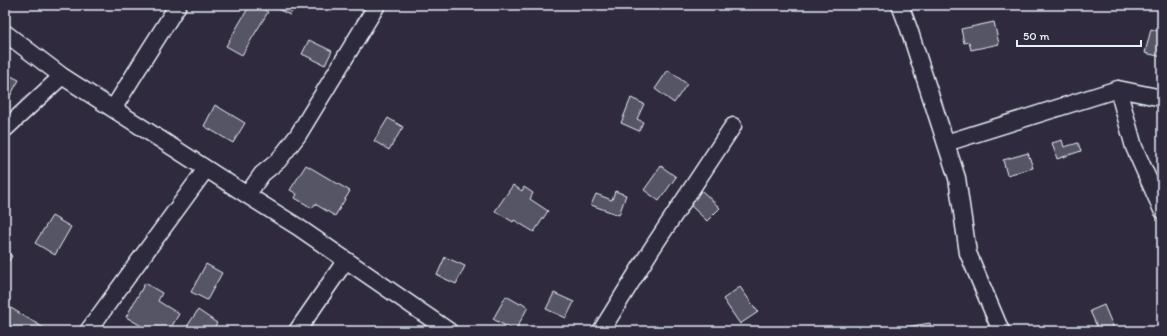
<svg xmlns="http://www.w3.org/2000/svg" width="1167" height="336" font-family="Itim,sans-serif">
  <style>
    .building { fill: #575565; stroke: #e8f1f8 }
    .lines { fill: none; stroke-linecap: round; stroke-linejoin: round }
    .minor-casing { stroke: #e8f1f8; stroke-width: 19 }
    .minor { stroke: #2f2a3d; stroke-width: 16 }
  </style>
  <rect width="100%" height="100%" fill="#2f2a3d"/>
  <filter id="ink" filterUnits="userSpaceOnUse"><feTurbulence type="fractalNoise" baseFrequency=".025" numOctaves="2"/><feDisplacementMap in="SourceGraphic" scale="8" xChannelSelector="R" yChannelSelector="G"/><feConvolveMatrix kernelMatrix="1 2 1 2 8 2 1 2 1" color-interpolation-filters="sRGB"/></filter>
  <g filter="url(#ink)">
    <!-- building -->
    <path class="building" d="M250 5H255L268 12 242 55 226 46Z
      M274 5H295L290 15 273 7Z
      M994 22 999 44 971 50 969 42 964 43 961 29Z
      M1151 29 1162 32V57L1145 53Z
      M309 40 332 51 325 65 302 54Z
      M668 70 687 84 674 103 655 89Z
      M7 74 19 80 5 105V77Z
      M631 98 644 104 637 119 643 122 639 131 621 123Z
      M215 105 245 123 233 143 204 126Z
      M388 118 403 127 389 150 374 141Z
      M1062 140 1064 147 1078 143 1081 151 1057 159 1052 143Z
      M1028 153 1033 168 1007 175 1003 160Z
      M306 165 350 191 335 216 315 204 312 208 295 198 297 194 290 190Z
      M661 166 676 177 659 201 644 190Z
      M513 185 522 191 524 187 533 193 530 199 548 211 534 232 514 220 513 222 495 211Z
      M701 190 720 208 707 221 688 203Z
      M615 191 626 195 619 215 591 205 596 194 612 200Z
      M52 216 71 227 55 255 35 243Z
      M5 251 12 256 5 267Z
      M445 257 465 266 456 284 437 275Z
      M206 264 222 273 207 300 191 292Z
      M145 283 162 293 158 301 179 314 169 331H150L126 317Z
      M740 287 758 312 740 324 723 299Z
      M554 293 574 302 566 318 546 309Z
      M506 296 520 304 521 302 528 307 515 331 493 319Z
      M6 305 44 328 42 331H5Z
      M1104 305 1115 331H1099L1090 311Z
      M198 310 217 323 212 331H184Z
      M930 323 932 331H907L906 327Z"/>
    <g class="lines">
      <!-- minor casing -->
      <g class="minor-casing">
        <path id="minor" d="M900 5 909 29 957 178 968 253 1001 331
          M5 33 62 76 247 195 298 227 449 331
          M1118 89 1162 98
          M113 109 147 54 178 5
          M5 129 62 76
          M946 143 1118 89 1134 147 1162 210
          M247 195 262 174 278 161 298 135 377 5
          M88 331 206 169
          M297 331 346 260
          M601 331 651 250 733 126"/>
      </g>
      <!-- minor -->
      <use href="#minor" class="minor"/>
    </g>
  </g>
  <!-- margin -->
  <rect width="1167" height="336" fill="none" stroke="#2f2a3d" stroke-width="20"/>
  <rect x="10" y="10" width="1147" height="316" fill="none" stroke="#e8f1f8" stroke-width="1.5" filter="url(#ink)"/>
  <!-- scale -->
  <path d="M1017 40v6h124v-6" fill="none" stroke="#e8f1f8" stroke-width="2"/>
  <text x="1023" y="40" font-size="12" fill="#e8f1f8" stroke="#2f2a3d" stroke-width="3" paint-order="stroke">50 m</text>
</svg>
